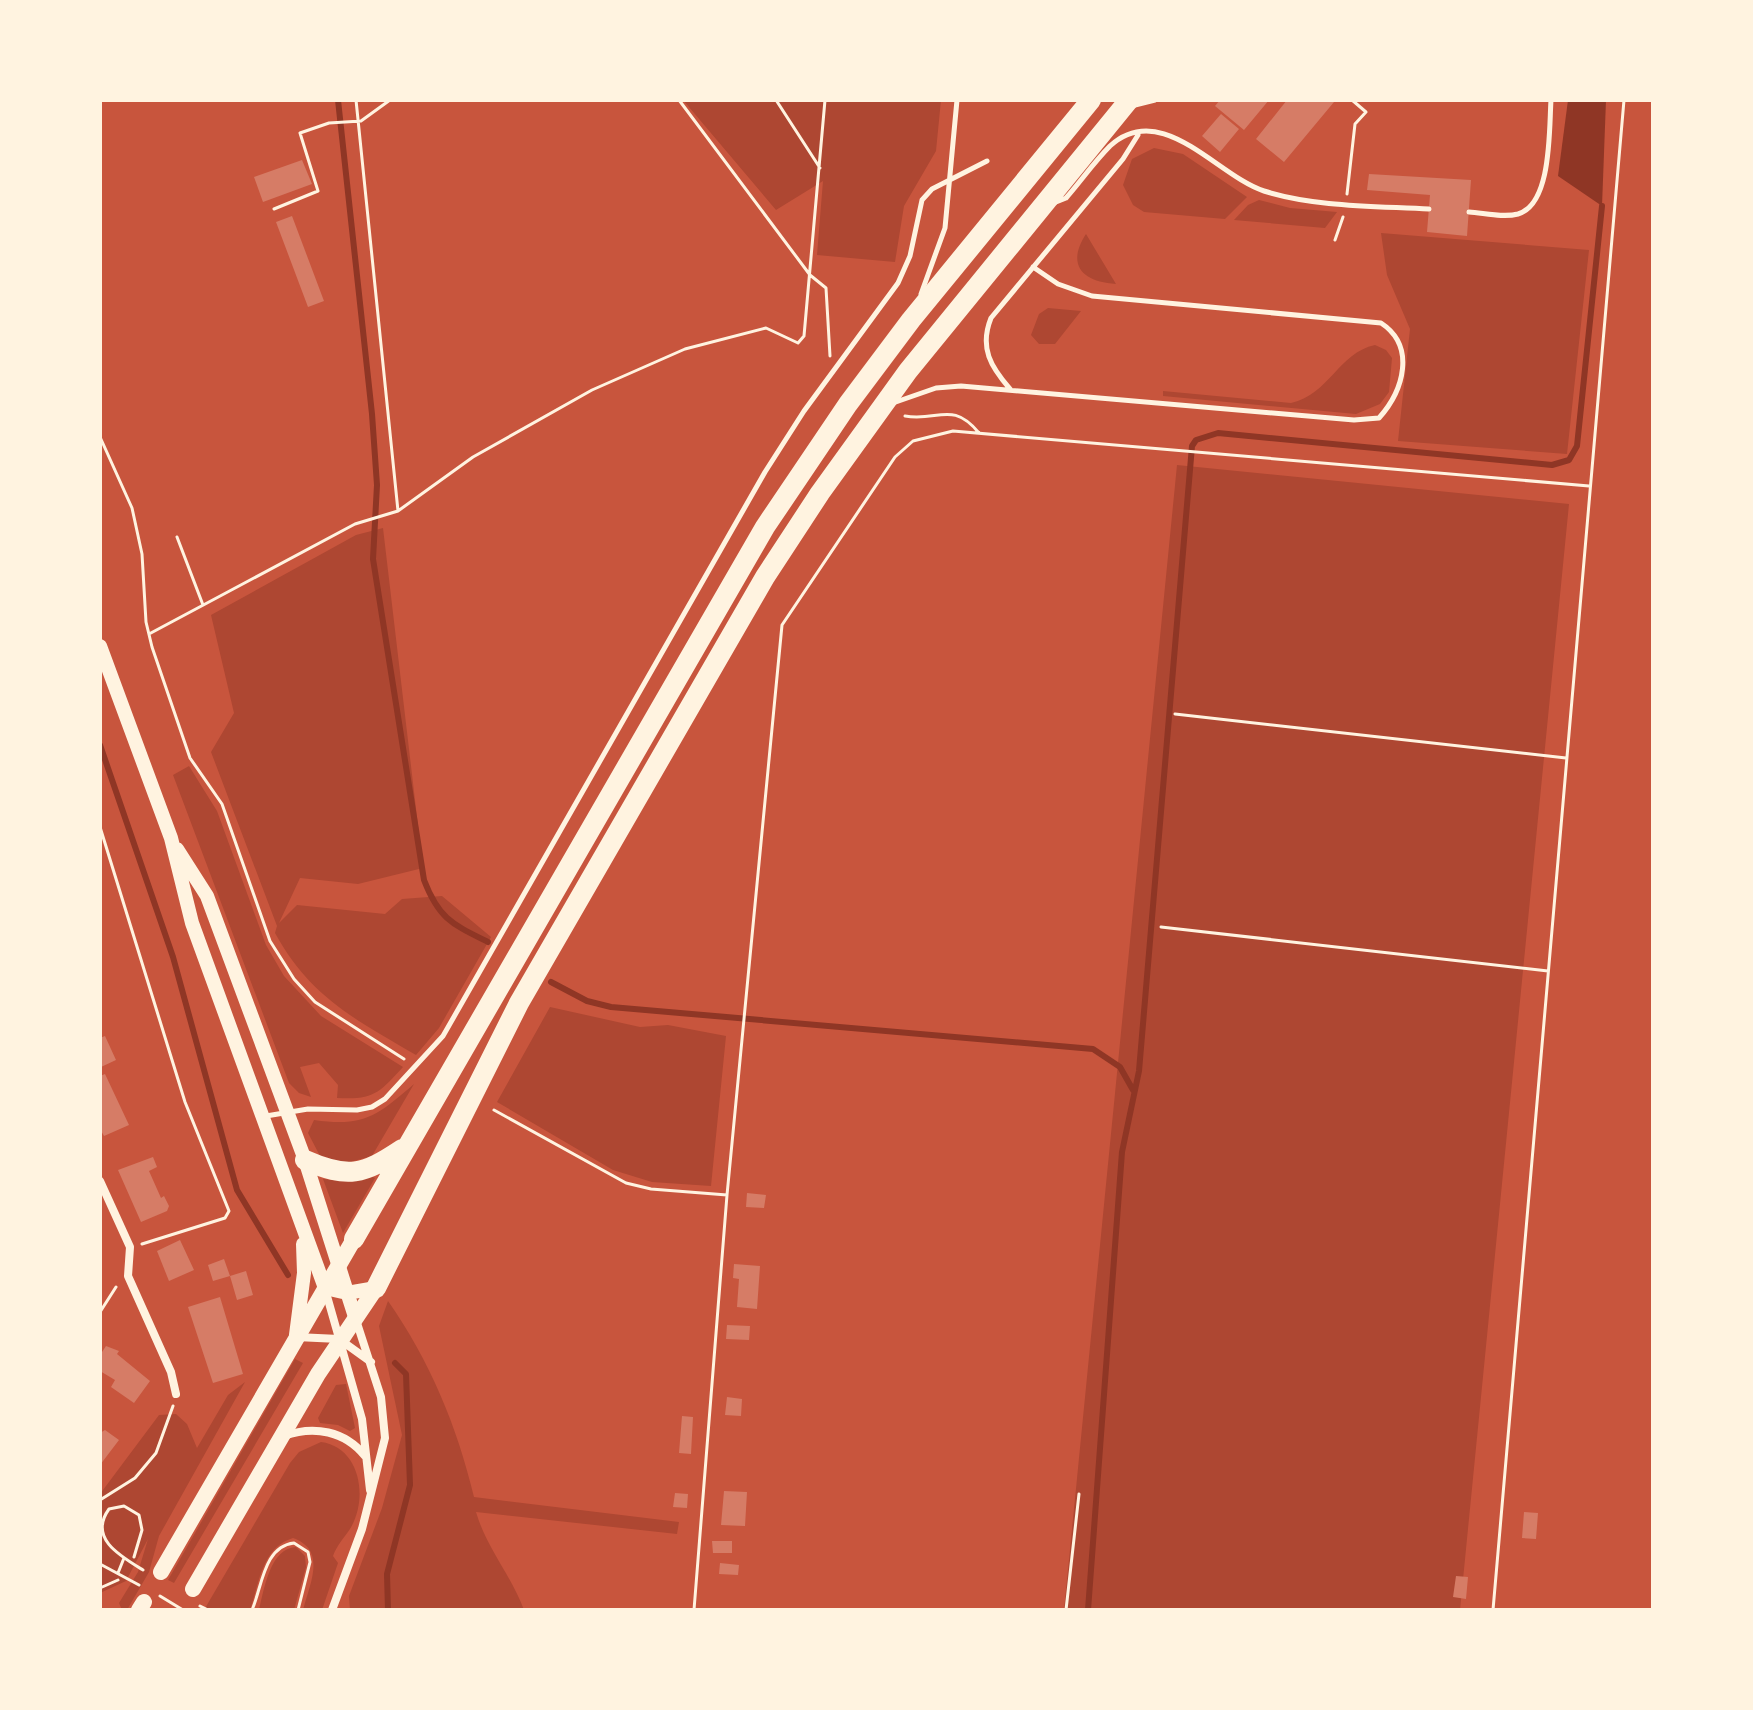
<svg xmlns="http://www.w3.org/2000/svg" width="1753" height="1710" font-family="'PT Sans Narrow',sans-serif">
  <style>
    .green { fill: #ae4732 }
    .water { fill: #8f3625 }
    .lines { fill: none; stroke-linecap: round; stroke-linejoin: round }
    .stream { stroke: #8f3625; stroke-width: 6 }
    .building { fill: #d67c66 }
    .path { stroke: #fff3e0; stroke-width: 3 }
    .service { stroke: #fff3e0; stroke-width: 5 }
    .minor { stroke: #fff3e0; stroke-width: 8 }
    .tertiary { stroke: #fff3e0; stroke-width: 14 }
    .primary { stroke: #fff3e0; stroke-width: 16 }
    .motorway { stroke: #fff3e0; stroke-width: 20 }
  </style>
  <rect width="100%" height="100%" fill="#c8553d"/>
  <!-- green -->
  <path class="green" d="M683 100H941L936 151 904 206 895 262 817 255 823 181 776 210Z
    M1154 148 1183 154 1247 197 1225 219 1144 212 1133 205 1123 185 1132 159Z
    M1259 200 1290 208 1337 212 1325 228 1234 220 1248 205Z
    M1381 233 1589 250 1567 454 1398 441 1410 329 1387 275Z
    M1086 234 1116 284C1082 282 1066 265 1086 234Z
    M1048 308 1081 311 1055 344H1039L1031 335 1039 314Z
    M1375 345 1386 350 1392 358 1389 392 1380 404 1356 414 1163 396V391L1291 403C1330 394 1338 353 1375 345Z
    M1177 465 1569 504 1460 1610H1064Z
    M383 528 423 868 358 884 300 878 279 923 297 905 385 914 402 899 442 896 491 937 439 1028 416 1055C356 1020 310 997 275 933L277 926 211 752 234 713 211 615 356 535Z
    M189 766 217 811 266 945 284 976 321 1016 403 1067C379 1093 374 1100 337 1098L338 1085 319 1063 300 1067 311 1097 299 1093 289 1083 173 775Z
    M550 1007 640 1027 668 1025 726 1036 711 1186 652 1182 613 1170 497 1102Z
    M414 1084 372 1156 343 1164 320 1156 308 1133 314 1120C364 1127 377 1116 414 1084Z
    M373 1177 375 1178 343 1233 323 1179 351 1182Z
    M388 1301C430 1361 457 1426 474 1497L679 1522 677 1534 476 1512C486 1547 511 1575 524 1610H350L349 1596 382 1508 402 1435 379 1326Z
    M295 1359 303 1363 174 1583 168 1580Z
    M245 1382 159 1536 149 1572 127 1610H122L119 1603 138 1572 148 1539 126 1581 100 1593V1494L159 1415 176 1414 187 1424 197 1448 228 1395Z
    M346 1384 355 1428 350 1431 338 1425 320 1423 318 1418 336 1385Z
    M321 1442C360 1447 369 1498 350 1529 344 1538 337 1545 333 1556L338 1563 322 1610H303C310 1583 327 1550 293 1538 262 1547 259 1584 250 1610H204L290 1463 299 1452Z
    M296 1547 305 1556 306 1567 294 1610H259C264 1590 270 1548 296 1547Z"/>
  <!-- water -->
  <path class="water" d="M1568 100H1606L1602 206 1558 176Z"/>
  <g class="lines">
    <!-- stream -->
    <path class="stream" d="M338 100 372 414 377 485 373 559 424 880C439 919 452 924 488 942
      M100 745 173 957 237 1190 288 1275
      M551 982 587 1001 611 1007 1093 1049 1120 1067 1133 1090
      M388 1610 387 1574 410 1485 406 1374 395 1363
      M1088 1610 1122 1152 1139 1071 1192 446 1196 440 1218 433 1552 465 1569 460 1577 446 1602 206"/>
  </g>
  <!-- building -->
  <path class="building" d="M1220 100H1269L1244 130 1215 106Z
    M1287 100 1334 102 1284 162 1256 139Z
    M1221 114 1239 129 1220 152 1202 136Z
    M302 160 312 184 263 202 254 177Z
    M1369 174 1471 180 1467 236 1427 232 1430 195 1367 190Z
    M292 216 324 301 308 307 276 222Z
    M105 1036 116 1060 101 1067 100 1038Z
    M105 1074 129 1125 104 1136 100 1129V1076Z
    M153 1157 157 1167 149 1171 161 1198 164 1196 169 1206 167 1211 141 1222 118 1170Z
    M747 1193 766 1195 764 1208 746 1207Z
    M180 1240 194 1270 169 1281 157 1251Z
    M224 1259 230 1276 213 1281 208 1265Z
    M734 1264 760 1266 757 1309 737 1307 739 1279 733 1278Z
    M246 1271 253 1295 237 1300 230 1276Z
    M220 1297 243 1374 213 1383 188 1307Z
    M727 1325 750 1326 749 1340 726 1339Z
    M106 1346 119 1351 117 1354 150 1381 134 1403 111 1387 115 1380 100 1371V1355Z
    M727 1397 742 1399 741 1416 725 1415Z
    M682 1416 693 1417 691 1454 679 1453Z
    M105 1430 119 1440 100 1465V1433Z
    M724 1491 747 1492 745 1526 721 1525Z
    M675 1493 688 1494 687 1508 673 1507Z
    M1524 1512 1538 1513 1536 1539 1522 1538Z
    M712 1541H732V1553H713Z
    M720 1563 739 1565 738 1575 719 1574Z
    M1456 1576 1468 1577 1466 1599 1453 1597Z"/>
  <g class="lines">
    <!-- path -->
    <path class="path" d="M679 100 810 275 826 288 830 356
      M776 100 820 168
      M1347 194 1355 124 1366 112 1352 100
      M274 209 318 191 300 133 329 123 361 121 390 100
      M1335 240 1343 217
      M905 416C938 422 952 400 979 433
      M100 437 132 508 142 554 146 622 152 647 190 758 222 804 270 941 294 979 315 1002 404 1059
      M398 511 473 457 592 390 685 349 766 328 798 343 804 336 825 100
      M177 537 203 605
      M149 634 355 524 398 511 356 100
      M1175 714 1566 758
      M100 827 185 1102 229 1211 225 1218 142 1244
      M1161 927 1548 971
      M494 1110 626 1183 651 1189 727 1195
      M100 1312 116 1287
      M100 1500 135 1478 156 1453 173 1406
      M134 1557 142 1530 139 1515 124 1506 109 1509C88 1538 120 1556 143 1570
      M100 1564 139 1585
      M118 1573 124 1558
      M100 1588 118 1580
      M160 1596 183 1610
      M200 1606 208 1610
      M252 1610C262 1587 264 1546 294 1543L308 1552 310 1562 298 1610
      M694 1610 727 1195 782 625 895 457 913 441 953 431 1589 486
      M1066 1610 1079 1494
      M1493 1610 1624 100"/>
    <!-- service -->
    <path class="service" d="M1131 106 1155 100
      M1056 202 1066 198C1081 181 1094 162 1110 146 1162 99 1217 176 1264 191 1315 207 1376 206 1429 209
      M1469 212C1484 213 1503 218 1518 214 1552 204 1549 129 1551 100
      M921 294 945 228 957 100
      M1010 389C991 367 979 348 991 318L1123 159 1138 135
      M890 404 936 388 961 386 1354 420 1379 418C1404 390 1416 346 1381 323L1092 296 1058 284 1033 267
      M266 1116 308 1109 357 1110 372 1107 385 1099 443 1036 765 472 804 411 898 283 910 256 922 200 932 189 987 161"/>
    <!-- minor -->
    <path class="minor" d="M100 1181 130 1247 128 1276 171 1372 176 1394
      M325 1289 362 1419 370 1490
      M296 1337 339 1339 371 1362
      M284 1436C314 1425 345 1431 365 1456
      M332 1610 362 1529 385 1438 381 1397 356 1320"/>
    <!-- tertiary -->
    <path class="tertiary" d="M100 646 171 838 192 923 325 1288 347 1293 376 1288
      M177 849 207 896 305 1160 355 1317
      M296 1335 304 1273 303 1244"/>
    <!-- primary -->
    <path class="primary" d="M161 1572 354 1239
      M193 1589 318 1374 376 1288
      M139 1610 144 1602"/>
    <!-- motorway -->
    <path class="motorway" d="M305 1160C348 1179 363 1175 402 1149
      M354 1239 765 527 848 404 911 320 1091 100
      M376 1288 519 1003 765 577 820 493 908 371 1129 100"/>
  </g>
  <!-- border -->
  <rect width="1753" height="1710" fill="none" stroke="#fff3e0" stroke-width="204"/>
</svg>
